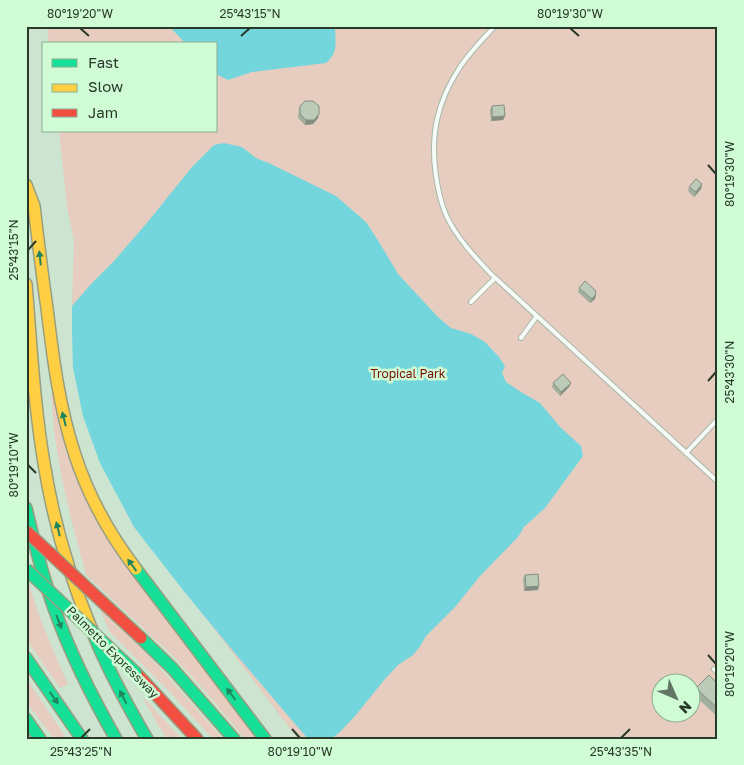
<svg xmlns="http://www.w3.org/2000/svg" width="744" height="765" font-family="'Golos Text',sans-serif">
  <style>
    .green { fill: #e6cdbf; fill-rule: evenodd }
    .water { fill: #73d6dd }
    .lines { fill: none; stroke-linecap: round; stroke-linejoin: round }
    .lane-casing { stroke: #a7b9aa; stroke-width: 6 }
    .fast-casing { stroke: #989e7f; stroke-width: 14 }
    .slow-casing { stroke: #989e7f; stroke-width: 14 }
    .jam-casing { stroke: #989e7f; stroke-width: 14 }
    .lane { stroke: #f7fbf8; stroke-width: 4 }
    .fast { stroke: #16e098; stroke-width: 11 }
    .slow { stroke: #ffcf43; stroke-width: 11 }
    .jam { stroke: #f24e42; stroke-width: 11 }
    .fast-bridge-casing { stroke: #989e7f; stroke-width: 14; stroke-linecap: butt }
    .jam-bridge-casing { stroke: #989e7f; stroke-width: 14; stroke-linecap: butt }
    .fast-bridge { stroke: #16e098; stroke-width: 11 }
    .jam-bridge { stroke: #f24e42; stroke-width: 11 }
    .wall { fill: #a2af9e }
    .shaded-wall { fill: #848e81 }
    .building { fill: #bccbb8; stroke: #848e81 }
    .oneway { fill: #20845c }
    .ticks { fill: none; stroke: #28392a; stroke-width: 2 }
    .labels { text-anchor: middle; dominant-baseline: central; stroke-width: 5; stroke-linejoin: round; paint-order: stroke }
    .park-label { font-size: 12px; fill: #7c0b08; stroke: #cffcd5 }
    .street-label { font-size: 12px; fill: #28392a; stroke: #cffcd5 }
    .neatline { fill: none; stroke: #28392a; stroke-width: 2 }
    .ticks-label { font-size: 12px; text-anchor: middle; fill: #28392a }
  </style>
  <rect width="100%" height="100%" fill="#cce4d0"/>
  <!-- green -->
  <path class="green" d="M47 26H718V739H298L127 515 72 306 74 241 67 206 59 131H216V44H49ZM662 682H692V712H662Z
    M51 394H54L128 568 256 739H245L205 691 175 658 86 575 72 523 63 484 55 439Z
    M26 573C36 611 52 648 68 684L60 688 26 639Z
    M100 609 150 657 223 739H213L168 690 109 631Z
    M26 678 67 739H54L26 702Z
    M142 696 182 739H167L156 722Z"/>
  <!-- water -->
  <path class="water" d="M169 26H335C335 42 339 52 326 63L252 72 228 80 216 74V44H186Z
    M224 143 242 147 256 158 271 164 336 196 366 222 379 242 398 274 438 317 451 328 471 334 485 342 499 357 505 366 502 373 506 382 521 392 540 403 560 427 581 446 583 456 545 508 524 527 518 537 480 576 455 607 426 636 421 645 413 655 398 665 385 679 355 716 340 732 331 739H308L233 651 183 590 134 527 100 463 83 416 73 368 72 332V306L92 283 114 261 146 224 192 167 214 145Z"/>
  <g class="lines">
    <!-- lane casing -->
    <g class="lane-casing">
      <path id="lane" d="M495 26C483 39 470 52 460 67 437 102 430 135 436 176 438 190 441 204 447 217 457 238 475 257 491 274L718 482
        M471 302 495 278
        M521 338 537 316
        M686 453 718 419
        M714 669 718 673"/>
    </g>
    <!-- fast casing -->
    <g class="fast-casing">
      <path id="fast" d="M26 508C34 542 42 575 54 608 70 653 92 697 116 739
        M136 569 265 739
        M91 628C106 667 126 703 147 739
        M141 638 172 668 234 739
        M26 658 82 739
        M26 719 40 739"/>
    </g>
    <!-- slow casing -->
    <g class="slow-casing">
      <path id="slow" d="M26 185 34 206C38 240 42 274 47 308 53 358 59 407 75 455 88 495 110 535 136 569
        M26 284C31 344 34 404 44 463 53 520 69 575 91 628"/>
    </g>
    <!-- jam casing -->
    <g class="jam-casing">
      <path id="jam" d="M136 673 197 739"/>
    </g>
    <!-- lane -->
    <use href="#lane" class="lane"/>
    <!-- fast -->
    <use href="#fast" class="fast"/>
    <!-- slow -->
    <use href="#slow" class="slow"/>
    <!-- jam -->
    <use href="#jam" class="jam"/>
    <!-- fast-bridge casing -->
    <g class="fast-bridge-casing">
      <path id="fast-bridge" d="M26 569 136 673"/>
    </g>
    <!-- jam-bridge casing -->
    <g class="jam-bridge-casing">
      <path id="jam-bridge" d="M26 531 141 638"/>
    </g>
    <!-- fast-bridge -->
    <use href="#fast-bridge" class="fast-bridge"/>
    <!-- jam-bridge -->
    <use href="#jam-bridge" class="jam-bridge"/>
  </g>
  <!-- wall -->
  <path class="wall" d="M300 106 318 118 313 124 305 125 298 118 299 110Z
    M492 106 505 116 503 120 491 121 490 110Z
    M702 184 701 189 694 197 688 191 689 187Z
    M579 288 596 294 595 299 590 303 578 292Z
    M553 383H571L569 387 560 396 552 387Z
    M525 575 539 586 538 590 524 591 523 579Z
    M718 684V717L694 695 696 688Z"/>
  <!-- shaded-wall -->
  <path class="shaded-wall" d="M319 114 318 118 313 124 305 125 306 120Z
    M505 116 503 120 491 121 492 117Z
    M702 184 701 189 694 197 696 192Z
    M596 294 595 299 590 303 592 299Z
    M571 383 569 387 560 396 561 392Z
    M539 586 538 590 524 591 526 587Z"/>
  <!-- building -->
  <path class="building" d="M305 101H313L319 106V114L314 120H306L300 114V106Z
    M504 105 505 116 492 117V106Z
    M696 179 702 184 696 192 689 187Z
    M585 281 596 291 595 293 596 294 592 299 579 288Z
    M563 374 571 383 561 392 553 383Z
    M538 574 539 586 526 587 525 575Z
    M709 675 718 684V709L696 688Z"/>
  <!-- one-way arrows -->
  <defs><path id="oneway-solid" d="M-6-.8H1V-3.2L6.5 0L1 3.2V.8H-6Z" transform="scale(1.25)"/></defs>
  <g class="oneway">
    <use href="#oneway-solid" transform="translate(40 258) rotate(-96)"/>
    <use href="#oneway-solid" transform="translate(64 419) rotate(-104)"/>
    <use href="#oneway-solid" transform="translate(58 529) rotate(-104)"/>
    <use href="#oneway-solid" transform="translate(132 565) rotate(-126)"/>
    <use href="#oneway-solid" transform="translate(59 622) rotate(69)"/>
    <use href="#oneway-solid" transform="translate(231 694) rotate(-127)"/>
    <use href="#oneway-solid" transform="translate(123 697) rotate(-118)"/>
    <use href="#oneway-solid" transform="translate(54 698) rotate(55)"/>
  </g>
  <!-- ticks -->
  <path class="ticks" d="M80 28 89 36M570 28 579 36M241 36 250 28M708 165 716 174M28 250 36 241M708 381 716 372M28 465 36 473M708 655 716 664M292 729 300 738M81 738 90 729M621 738 630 729"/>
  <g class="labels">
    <!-- park labels -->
    <g class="park-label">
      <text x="408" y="373">Tropical Park</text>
    </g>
    <!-- street labels -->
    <g class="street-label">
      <text transform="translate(113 652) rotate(45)">Palmetto Expressway</text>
    </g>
  </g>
  <!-- border -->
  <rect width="744" height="765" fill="none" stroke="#cffcd5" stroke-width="55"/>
  <!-- legend -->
  <rect x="42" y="42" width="175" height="90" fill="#cffcd5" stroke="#8cae91"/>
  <rect x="52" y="59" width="25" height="8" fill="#16e098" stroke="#8cae91"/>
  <text x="88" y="68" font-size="15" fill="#28392a">Fast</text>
  <rect x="52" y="84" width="25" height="8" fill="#ffcf43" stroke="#8cae91"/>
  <text x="88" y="92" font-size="15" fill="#28392a">Slow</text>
  <rect x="52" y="109" width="25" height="8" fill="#f24e42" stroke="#8cae91"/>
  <text x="88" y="118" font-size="15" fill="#28392a">Jam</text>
  <!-- north arrow -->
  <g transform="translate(676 698) rotate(135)"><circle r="24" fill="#cffcd5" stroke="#8cae91"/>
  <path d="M0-4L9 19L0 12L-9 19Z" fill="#617564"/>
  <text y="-8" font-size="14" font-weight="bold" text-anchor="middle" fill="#28392a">N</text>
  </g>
  <rect x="28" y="28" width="688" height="710" class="neatline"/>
  <g class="ticks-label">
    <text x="80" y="18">80°19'20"W</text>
    <text x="250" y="18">25°43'15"N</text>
    <text x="570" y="18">80°19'30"W</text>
    <text transform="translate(730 174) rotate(-90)" y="4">80°19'30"W</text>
    <text transform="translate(14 250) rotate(-90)" y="4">25°43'15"N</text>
    <text transform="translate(730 372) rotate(-90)" y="4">25°43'30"N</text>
    <text transform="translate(14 465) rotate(-90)" y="4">80°19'10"W</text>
    <text transform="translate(730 664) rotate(-90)" y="4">80°19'20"W</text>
    <text x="81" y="756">25°43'25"N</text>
    <text x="300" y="756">80°19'10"W</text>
    <text x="621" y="756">25°43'35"N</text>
  </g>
</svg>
